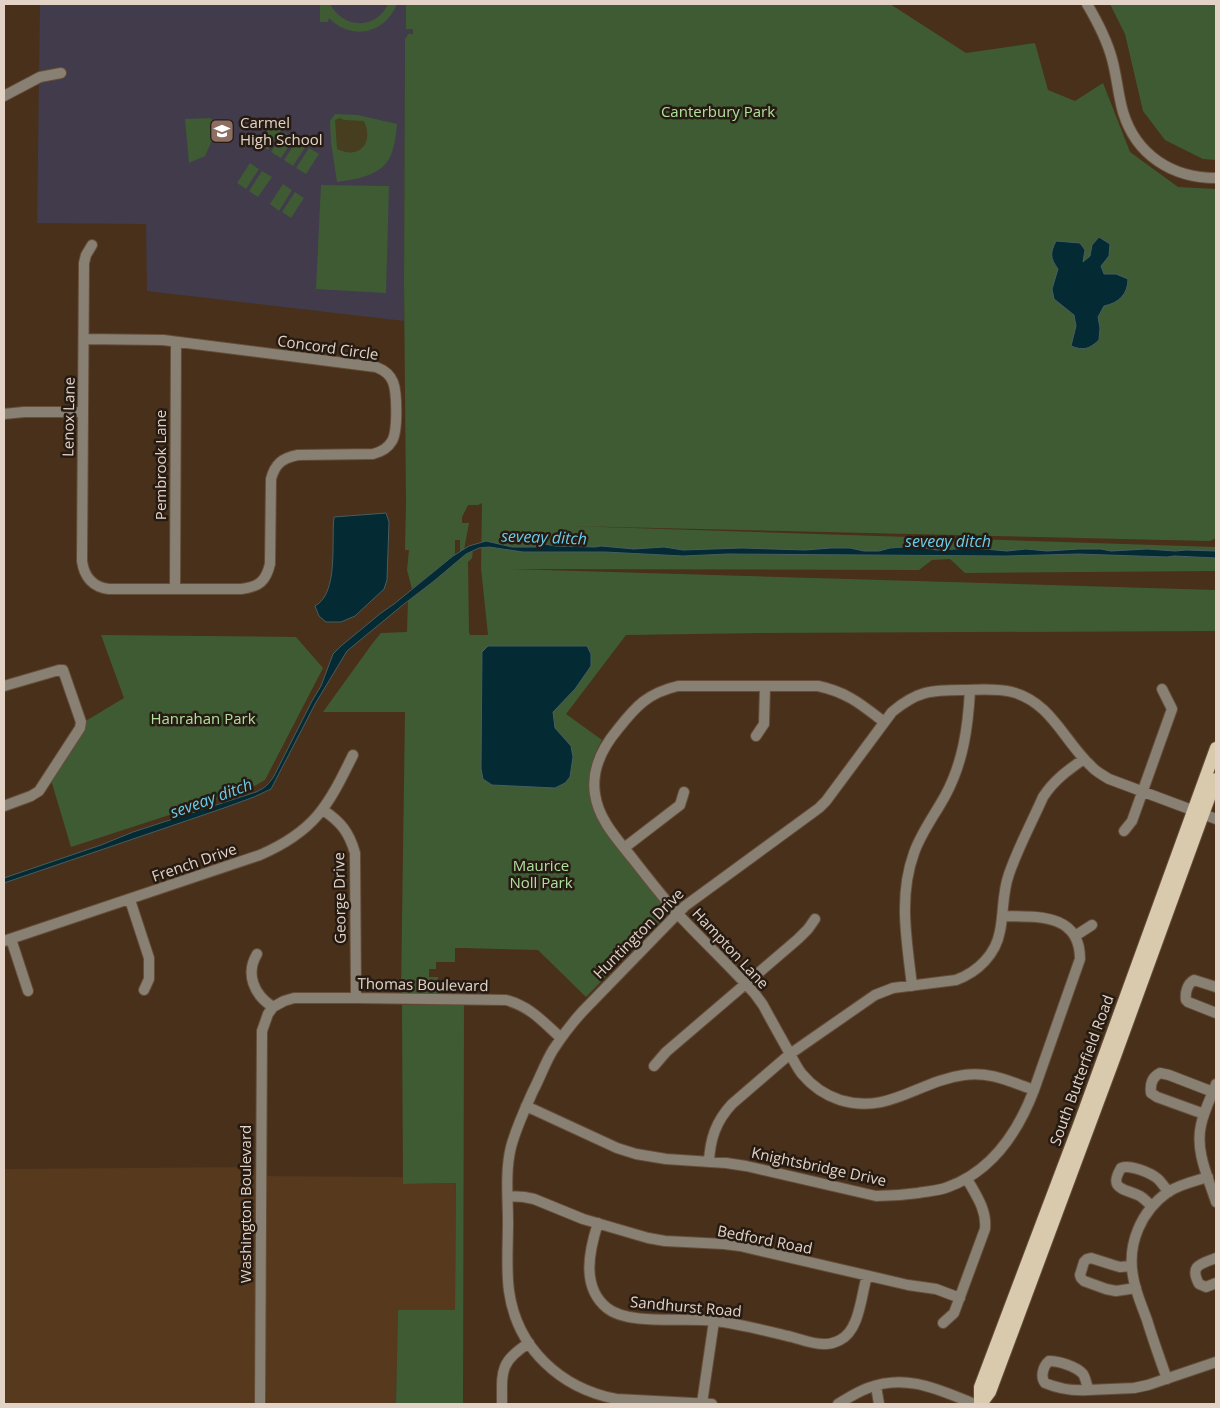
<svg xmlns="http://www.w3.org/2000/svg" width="1220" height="1408" font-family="'Open Sans',sans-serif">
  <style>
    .built { fill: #57391d }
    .education { fill: #413b4c }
    .green { fill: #3f5b34 }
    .sand { fill: #463e1e }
    .water { fill: #042a34; stroke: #475d60 }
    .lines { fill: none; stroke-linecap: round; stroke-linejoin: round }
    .minor-casing { stroke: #654d39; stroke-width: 12 }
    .major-casing { stroke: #654d39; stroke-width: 14 }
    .minor { stroke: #888073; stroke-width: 10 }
    .major { stroke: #d9caad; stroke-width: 12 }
    .labels { text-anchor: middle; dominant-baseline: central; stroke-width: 5; stroke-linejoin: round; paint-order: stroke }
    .park-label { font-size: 15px; fill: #afe09d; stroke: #261b12 }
    .poi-label { font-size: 15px; fill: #e3d3c6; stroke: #261b12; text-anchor: start }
    .street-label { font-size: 15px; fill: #e3d3c6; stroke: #261b12 }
    .water-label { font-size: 16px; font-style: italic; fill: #68ceed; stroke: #261b12 }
  </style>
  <rect width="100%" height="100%" fill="#49301a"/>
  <!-- built -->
  <path class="built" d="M255 1167V1176L403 1177 404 1184 456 1183 455 1310H398L396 1404H4V1169Z"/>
  <!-- education -->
  <path class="education" d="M40 4H406V29H413V34H408L405 39 404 321 147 291 146 224 37 223Z"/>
  <!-- green -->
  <path class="green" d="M320 4H330C343 29 376 30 388 4H397C385 34 351 41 329 18L328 22H320Z
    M406 4H890L966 53 1035 43 1048 90 1075 101 1103 83 1130 152 1178 187 1216 189V538L1210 541 570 526 1216 547V571L965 573 950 559 932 560 919 570 510 569 1216 590V631L760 633 626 635 566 714 602 740C585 770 585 798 604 827L669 912 586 997 538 950 464 948H455V962H436V969H429V977H438V993H401L405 712H323L372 644 381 633 407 632 408 601 434 581 466 554 473 551 472 558 468 562 469 632 470 635H488L481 568 482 503 478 505H468L462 517V523H469L464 550 460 552V540H455V555L412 589 407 570 409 550H405L406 503 404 283 405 39 408 34H413V29H406Z
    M1110 4H1216V160L1203 159 1165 140 1143 111 1125 34Z
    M335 114 358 115 397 124C396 134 395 145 391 155 382 176 357 179 337 182L331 143 330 121Z
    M210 118 217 123 222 131 213 138 205 156 189 163 185 119Z
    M272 123 281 130 268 150 259 144Z
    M284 132 294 138 281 158 271 152Z
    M297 140 306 146 293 166 284 160Z
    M309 148 319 154 306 174 296 168Z
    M250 163 259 169 246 189 237 183Z
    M262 171 272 177 258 197 249 191Z
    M283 184 292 190 279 211 270 204Z
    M321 185 389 186 386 293 316 289Z
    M295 192 304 198 291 218 282 212Z
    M101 635 296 637 323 668 265 780 249 789 71 847 51 780 84 722 124 698Z
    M402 1005H464L463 1404H396L398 1310H455L456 1183 403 1184Z"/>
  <!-- sand -->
  <path class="sand" d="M340 118 344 120 364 121C374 143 360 160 337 149L335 120Z"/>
  <!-- water -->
  <path class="water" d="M1099 237 1110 244 1109 256 1101 266 1104 274H1116L1128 279C1128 294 1119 303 1104 306L1098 317 1100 328 1099 340C1089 349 1084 351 1071 346L1076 326 1074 315 1054 299 1052 289 1058 269C1050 258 1050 253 1056 241L1080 243 1085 250 1083 262 1090 256 1092 245Z
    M386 513 389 522 387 580 384 589 355 616 341 622H326L319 616 315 606C339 593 331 541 334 517Z
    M486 541 512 547H540L545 544 555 546 595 547 601 546 634 549 664 547 683 550 742 548 805 550 831 548H850L864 551H879L890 548 904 547H917L937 550 973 548 1007 551 1026 549 1047 551 1079 549H1101L1111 551 1147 549 1175 551 1186 550 1216 551V558L1174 556 1167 557 1078 554 1006 556 728 554 683 556 605 552H523L489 547 479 548 466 554 434 581 404 604 347 651 315 704 271 789 254 797 221 809 4 883V878L101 845 133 832 256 792C265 788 269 784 274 776L312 701 321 686 333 654 341 646 381 613 394 604 453 556 469 546Z
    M488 646H587L591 654V666L575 689 553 712 555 728 571 746 573 757 570 777 565 783 555 788 492 785 483 779 481 769 482 652Z"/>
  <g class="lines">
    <!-- minor casing -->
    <g class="minor-casing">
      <path id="minor" d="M1087 4C1097 21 1107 40 1112 59 1117 77 1118 95 1123 112 1136 155 1172 178 1216 178
        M4 96 40 77 61 73
        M84 339 163 340 376 367C384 370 390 374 393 382 397 392 398 431 392 441 388 448 381 452 373 454L298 455C282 458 275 464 271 479L270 564C266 581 259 587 241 589H109C93 587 84 577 82 561L84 263 86 255 92 245
        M4 414 24 412H83
        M175 588 176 342
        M4 686 59 670H63L81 722 80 728 39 791 31 796 4 806
        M884 722C862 705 847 692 818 686H678C648 693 636 706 618 729 602 748 591 769 595 794 598 819 618 840 633 859 647 877 661 895 676 912 702 940 730 966 755 994L763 1005C771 1020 780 1036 789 1052 793 1059 797 1068 802 1074 812 1086 825 1095 840 1100 889 1115 918 1081 964 1075 989 1071 1011 1082 1034 1090
        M756 736 764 724 765 686
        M323 810C341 822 349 832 355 853L356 998
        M1124 831 1132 821 1172 709 1162 689
        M624 848 680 805 684 792
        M130 900 149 958V979L144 990
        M1075 936 1092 925
        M11 939 28 991
        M4 941 260 855C315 831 328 806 353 755
        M257 954C245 974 254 995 273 1007
        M912 986C907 941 898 897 914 853 921 833 934 816 945 796 963 763 968 728 970 690
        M1216 987 1194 980C1187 984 1185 993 1186 1000L1188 1002 1216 1013
        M654 1066 666 1052 798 939 808 929 815 919
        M1216 1084C1211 1097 1204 1111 1201 1125 1195 1151 1208 1177 1216 1202
        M526 1106 617 1148 636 1154 666 1159 726 1163 746 1166 876 1196C890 1196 904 1195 918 1193 928 1191 938 1191 948 1187 992 1171 1018 1132 1034 1090L1080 959C1080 912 1035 917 1002 916
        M1204 1114 1157 1097 1151 1093C1150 1085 1152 1077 1160 1073L1169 1075 1213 1092
        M709 1162C710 1139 716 1121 732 1104L790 1054 875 995 893 988 956 980C978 972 996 954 1000 931 1004 912 1002 893 1009 874 1018 848 1032 822 1043 797 1054 780 1068 770 1084 759
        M508 1196 524 1197 534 1199 583 1219 648 1238 665 1241 724 1244 740 1246 908 1285 936 1289 960 1298
        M1152 1206C1148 1203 1145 1199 1140 1196 1124 1188 1108 1190 1121 1168 1130 1164 1151 1173 1158 1179 1162 1183 1165 1188 1169 1192
        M598 1223C589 1251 581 1287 607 1308 629 1326 686 1317 715 1321 741 1324 767 1331 792 1337 803 1340 815 1345 826 1344 831 1344 836 1342 840 1340 860 1330 861 1295 867 1276
        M1216 1258C1201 1264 1189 1265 1199 1284L1206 1287 1216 1283
        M1131 1266 1120 1267 1113 1265 1091 1258 1087 1259 1084 1262 1080 1275 1081 1278 1084 1281 1106 1289 1116 1291 1136 1288
        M943 1323 954 1313 985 1229C987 1210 976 1195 967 1179
        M1049 1361C1058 1361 1076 1366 1083 1374 1086 1379 1087 1385 1088 1390 1072 1391 1059 1389 1045 1383 1040 1377 1043 1366 1049 1361Z
        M1167 1379C1160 1359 1153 1340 1147 1320 1142 1306 1135 1291 1133 1276 1127 1244 1141 1211 1168 1192 1180 1184 1195 1181 1208 1177
        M876 1386 879 1404
        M1088 1390 1134 1388 1148 1385 1216 1362
        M702 1403 714 1321
        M260 1404 262 1031 268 1014 273 1007 284 1001 294 998H356L506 1000C531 1007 542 1021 561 1038
        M502 1404C502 1372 499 1362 529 1343
        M712 1404 616 1399C560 1388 517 1348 509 1291 506 1269 508 1245 508 1223 508 1198 505 1171 511 1147 516 1128 525 1109 533 1091 540 1078 545 1063 553 1050 562 1036 572 1023 583 1011L685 906 819 808 826 801 892 712C917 691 931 690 962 690 978 690 996 688 1012 692 1051 702 1064 741 1091 766 1096 772 1103 775 1109 779L1216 819
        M838 1404C848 1398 857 1392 868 1388 907 1373 939 1390 975 1404"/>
    </g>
    <!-- major casing -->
    <g class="major-casing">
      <path id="major" d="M980 1404V1387L1079 1125 1216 748
        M981 1404 990 1392C1067 1188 1142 984 1216 779"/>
    </g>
    <!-- minor -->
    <use href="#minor" class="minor"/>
    <!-- major -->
    <use href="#major" class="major"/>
  </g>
  <!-- icons -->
  <defs>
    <g id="school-square" transform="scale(1.25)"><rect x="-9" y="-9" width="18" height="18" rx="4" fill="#8d6e63" stroke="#261b12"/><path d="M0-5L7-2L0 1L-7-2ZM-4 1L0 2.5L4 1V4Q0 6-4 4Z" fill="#fff"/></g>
  </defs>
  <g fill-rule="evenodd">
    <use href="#school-square" x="222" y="131"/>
  </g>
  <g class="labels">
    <!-- park labels -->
    <g class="park-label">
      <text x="718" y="111">Canterbury Park</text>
      <text x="203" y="718">Hanrahan Park</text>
      <text x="541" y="865">Maurice<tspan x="541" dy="17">Noll Park</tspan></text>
    </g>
    <!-- poi labels -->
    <g class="poi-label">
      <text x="240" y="122">Carmel<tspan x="240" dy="17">High School</tspan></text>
    </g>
    <!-- street labels -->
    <g class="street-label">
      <text transform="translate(328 347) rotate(8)">Concord Circle</text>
      <text transform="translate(68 417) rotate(-89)">Lenox Lane</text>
      <text transform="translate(160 465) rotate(-90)">Pembrook Lane</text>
      <text transform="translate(194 862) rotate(-19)">French Drive</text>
      <text transform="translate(339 898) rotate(-91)">George Drive</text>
      <text transform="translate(638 933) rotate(-45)">Huntington Drive</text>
      <text transform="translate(731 948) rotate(47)">Hampton Lane</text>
      <text transform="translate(423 984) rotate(1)">Thomas Boulevard</text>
      <text transform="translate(1081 1070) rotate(-70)">South Butterfield Road</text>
      <text transform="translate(819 1166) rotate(12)">Knightsbridge Drive</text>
      <text transform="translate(245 1204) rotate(-90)">Washington Boulevard</text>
      <text transform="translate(765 1239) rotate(11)">Bedford Road</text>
      <text transform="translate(686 1306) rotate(5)">Sandhurst Road</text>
    </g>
    <!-- water labels -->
    <g class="water-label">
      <text transform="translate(544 537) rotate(2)">seveay ditch</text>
      <text x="948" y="541">seveay ditch</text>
      <text transform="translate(211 798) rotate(-20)">seveay ditch</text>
    </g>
  </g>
  <!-- border -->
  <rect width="1220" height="1408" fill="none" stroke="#e3d3c6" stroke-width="10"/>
</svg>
